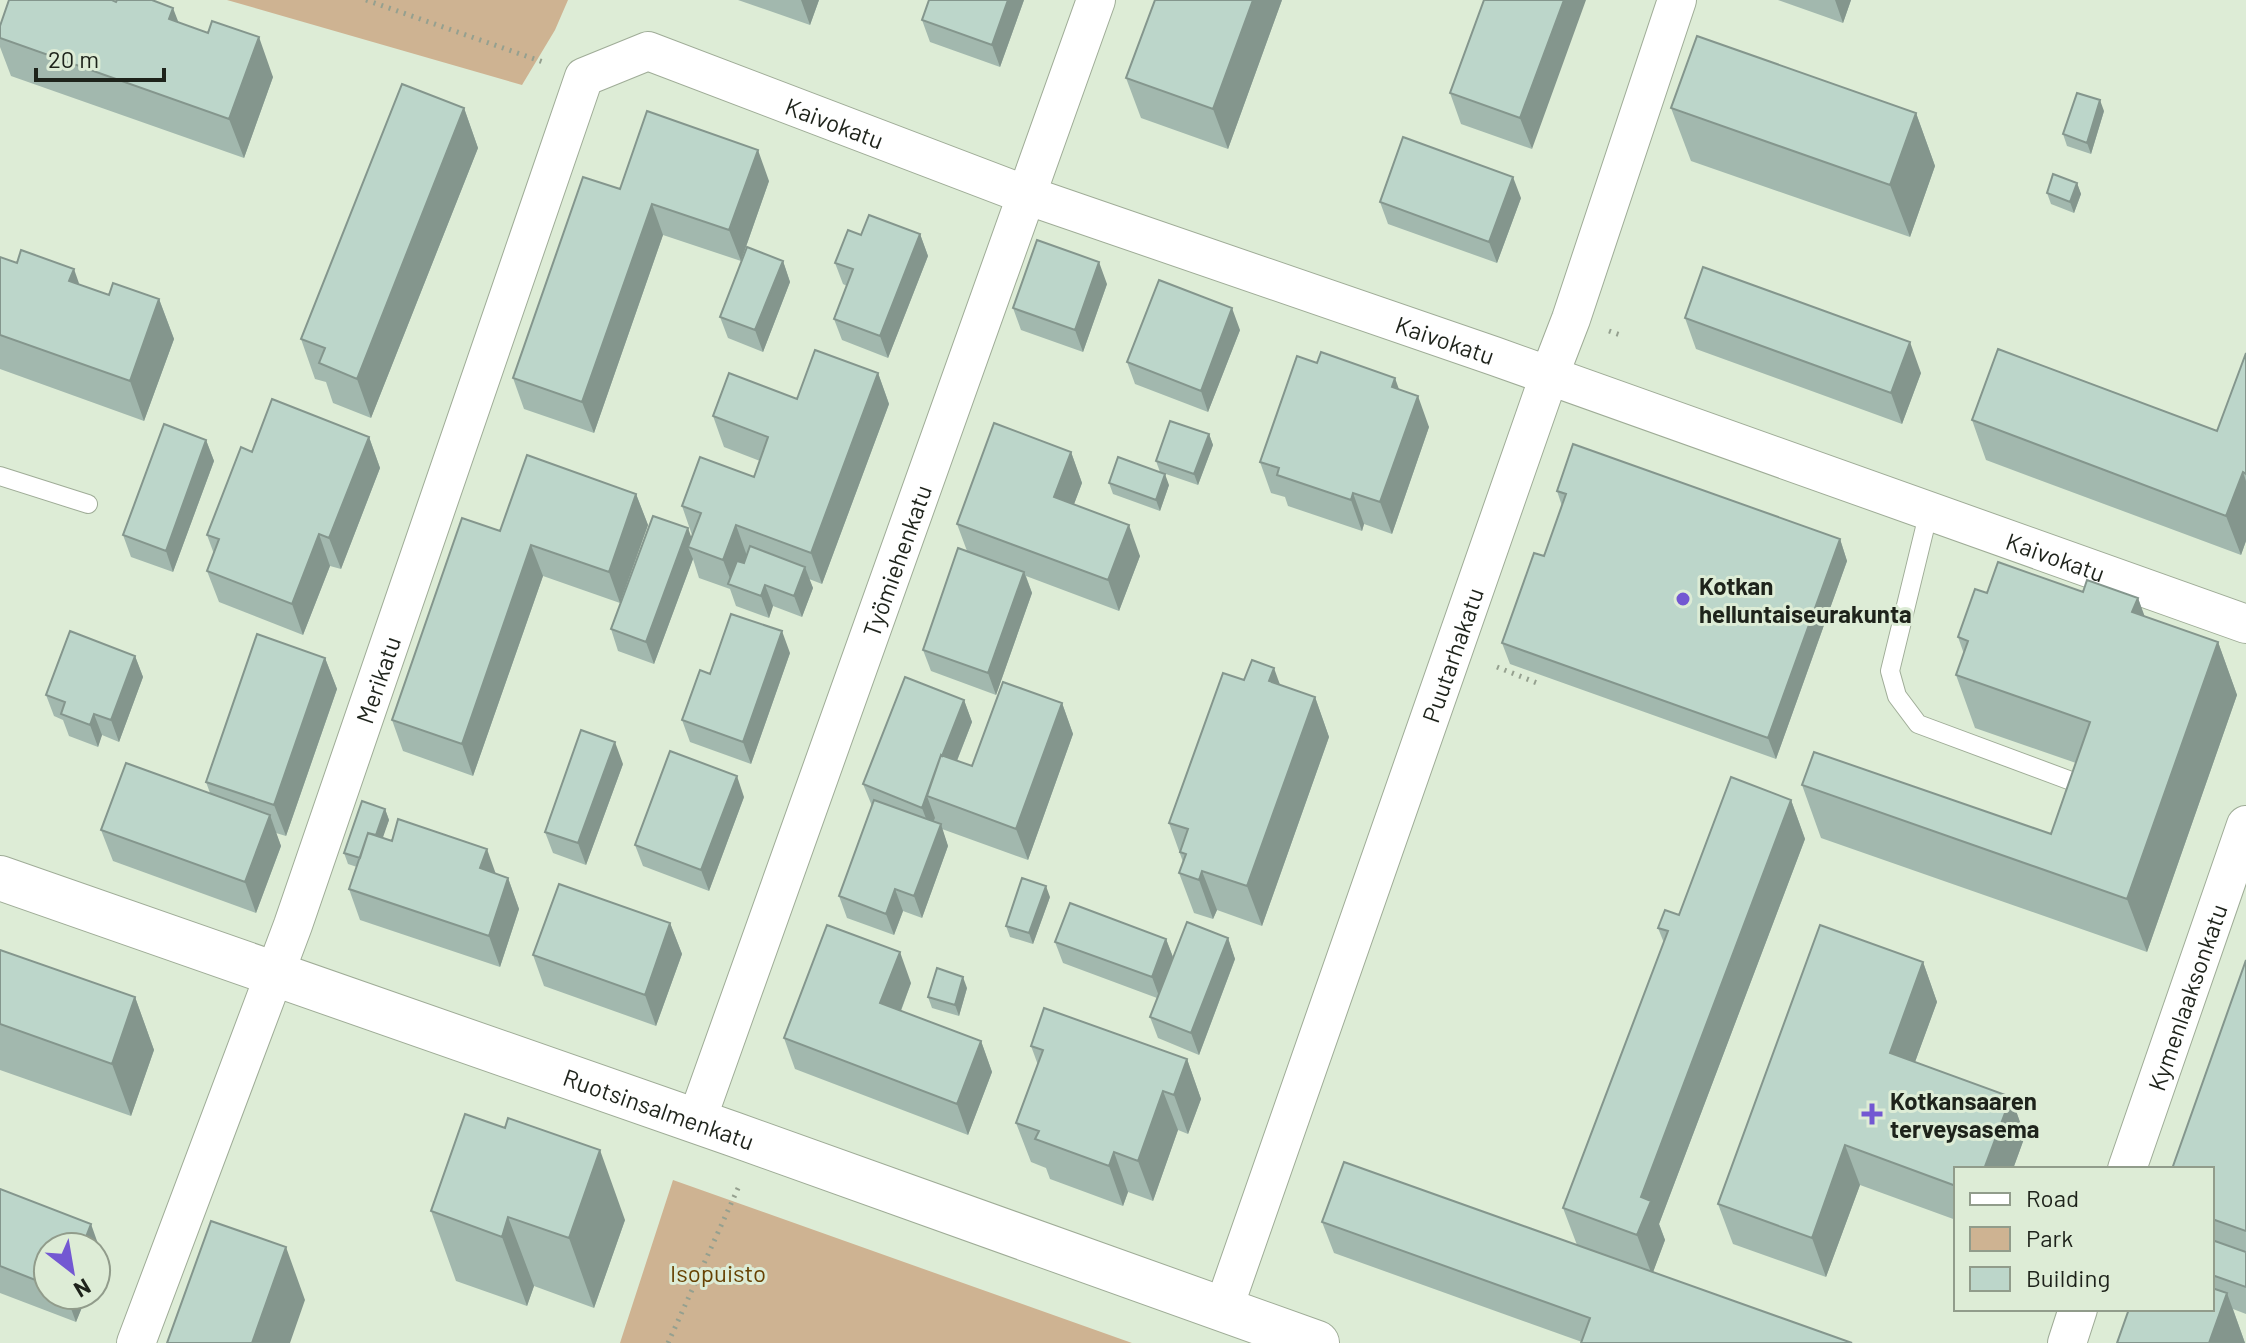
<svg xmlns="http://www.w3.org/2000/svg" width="2246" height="1343" font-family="Barlow,sans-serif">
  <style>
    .green { fill: #ceb392 }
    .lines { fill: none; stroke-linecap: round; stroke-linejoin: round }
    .lane-casing { stroke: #9fac97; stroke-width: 20 }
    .street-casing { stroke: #9fac97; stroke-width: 40 }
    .secondary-casing { stroke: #9fac97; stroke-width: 46 }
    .path { stroke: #95a08f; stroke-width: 5; stroke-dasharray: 2 6; stroke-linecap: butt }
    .lane { stroke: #fff; stroke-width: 18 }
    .street { stroke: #fff; stroke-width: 38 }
    .secondary { stroke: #fff; stroke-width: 44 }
    .wall { fill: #a2b8ae }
    .shaded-wall { fill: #84968d }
    .building { fill: #bcd6ca; stroke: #84968d; stroke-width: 2 }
    .poi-dot { fill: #7358d2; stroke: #ddecd6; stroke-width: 3 }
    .labels { text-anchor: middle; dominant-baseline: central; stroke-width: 6; stroke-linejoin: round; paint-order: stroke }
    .street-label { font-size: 24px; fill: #1e231b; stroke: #ddecd6 }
    .poi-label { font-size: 24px; font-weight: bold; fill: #1e231b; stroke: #ddecd6; text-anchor: start }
    .park-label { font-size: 24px; fill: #674203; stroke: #ddecd6 }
  </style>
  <rect width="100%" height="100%" fill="#ddecd6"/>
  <!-- green -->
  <path class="green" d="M227 0H568L555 30 522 85Z
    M673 1180 1132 1343H620Z"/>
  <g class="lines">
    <!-- lane casing -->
    <g class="lane-casing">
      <path id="lane" d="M0 476 88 504
        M1929 511 1890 671 1897 696 1918 724 2082 785"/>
    </g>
    <!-- street casing -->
    <g class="street-casing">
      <g id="street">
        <path id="s1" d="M696 1122 1096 0"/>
        <path id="s2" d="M2127 1169 2246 825"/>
        <path id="s3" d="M1223 1310 1549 376 1571 319 1677 0"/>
        <path id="s4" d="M136 1343 293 925 584 77 648 51 1026 195 1494 356 2246 624"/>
        <path d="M2067 1343 2078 1309"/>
      </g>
    </g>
    <!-- secondary casing -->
    <g class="secondary-casing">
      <g id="secondary">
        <path id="s5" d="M0 878 733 1134 1317 1343"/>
      </g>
    </g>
    <!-- path -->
    <path class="path" d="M366 0 546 63
      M1609 331 1623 336
      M1497 667 1537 683
      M668 1343 739 1186"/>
    <!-- lane -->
    <use href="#lane" class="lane"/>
    <!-- street -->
    <use href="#street" class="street"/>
    <!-- secondary -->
    <use href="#secondary" class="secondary"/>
  </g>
  <!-- wall -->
  <path class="wall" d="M738 0H819L810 25Z
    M1024 0 1000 67 930 42 922 20Z
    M1282 0 1228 149 1141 118 1126 78Z
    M1484 0 1532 149 1461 124 1450 93Z
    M1778 0H1851L1843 23Z
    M179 23 208 33 273 77 244 158 11 76 0 47V26Z
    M464 108 478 148 371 418 333 403 326 382 315 379 301 339Z
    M1671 108 1916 113 1935 166 1910 237 1691 161Z
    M2104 111 2091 154 2067 146 2063 134Z
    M769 181 741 261 663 235 594 433 524 409 513 378 620 189Z
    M2077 183 2081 194 2074 213 2051 204 2047 193Z
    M1521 198 1497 263 1388 224 1380 202Z
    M920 234 928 256 888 358 842 340 834 319 847 286 843 284 835 263 861 235Z
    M0 257 109 295 159 299 174 339 144 421 0 369Z
    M783 261 790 282 763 352 728 338 720 317Z
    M1107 284 1083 352 1021 330 1013 308Z
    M1685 318 1921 373 1902 424 1696 349Z
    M1240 330 1208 412 1135 384 1127 362Z
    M2246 353V541L2241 555 1986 460 1972 420 2217 431Z
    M878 373 889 404 822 584 809 579 813 588 802 617 773 606 769 618 736 606 730 589 699 578 693 559 654 664 618 651 611 629 691 538 692 535 682 506 754 477 760 461 724 447 713 416 797 399Z
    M1400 390 1429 427 1392 534 1364 524 1362 531 1288 506 1285 497 1271 493 1260 462Z
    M1209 434 1213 445 1198 485 1160 472 1156 461Z
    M369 437 380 468 341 569 330 566 303 635 219 602 207 571 214 554 207 535 252 452Z
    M206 440 214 461 173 572 131 557 123 535Z
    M1071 452 1082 483 1074 504 1140 556 1119 611 1026 576 1032 593 996 695 931 671 923 650 967 551 957 524Z
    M1109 483 1169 485 1160 511 1113 494Z
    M1557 491 1840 539 1847 561 1776 759 1510 664 1502 643 1544 556 1562 506Z
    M636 494 648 525 620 603 543 576 473 776 403 751 392 720 500 531Z
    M2083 592 2138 598 2144 616 2218 642 2237 695 2147 952 1821 838 1802 785 2051 834 2076 763 1975 728 1956 675 1964 654 1958 637 1987 593Z
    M790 653 751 764 690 742 682 720 710 674Z
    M135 656 143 677 119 742 102 735 98 747 69 736 63 720 54 716 46 695Z
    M325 658 337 689 286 836 276 833 281 846 256 913 113 861 101 830 210 793 206 782Z
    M1244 680 1280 685 1315 697 1329 737 1262 926 1217 910 1213 919 1194 913 1179 873 1183 862 1169 823Z
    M964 700 972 722 957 761 972 766 1062 703 1073 734 1028 860 942 829 948 846 922 918 903 911 894 935 847 918 839 896 872 806 863 784Z
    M623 764 586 865 553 853 545 832Z
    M744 797 709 891 643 866 635 845Z
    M1791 800 1805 839 1659 1224 1665 1240 1653 1272 1582 1342 1334 1253 1322 1222 1577 1245 1563 1208 1664 943 1658 928 1679 915Z
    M385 809 389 820 382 838 508 878 519 909 500 967 360 920 349 889 357 867 348 864 344 853Z
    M1050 897 1033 944 1010 937 1006 926Z
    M670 923 682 954 656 1026 544 986 533 955Z
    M1228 938 1235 959 1199 1055 1158 1038 1150 1017 1157 998 1063 963 1055 942 1166 939 1173 957Z
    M0 950 135 997 154 1050 131 1116 0 1070Z
    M2246 960V1314L2233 1309 2245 1343H2117L2212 1309V1169Z
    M1923 962 1937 1002 1915 1062 2011 1097 2025 1136 2013 1169H1956V1220L1860 1185 1826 1277 1733 1244 1718 1204Z
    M911 983 901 1011 981 1041 992 1072 968 1135 795 1069 784 1038Z
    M967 988 959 1016 932 1008 928 997Z
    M1031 1046 1187 1059 1201 1099 1188 1134 1178 1130 1153 1201 1128 1192 1123 1206 1050 1179 1046 1168 1031 1162 1016 1123 1038 1065Z
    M0 1189 102 1255 48 1247V1295H87L76 1322 0 1293Z
    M431 1211 625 1220 594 1308 534 1286 527 1306 456 1281Z"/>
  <!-- shaded-wall -->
  <path class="shaded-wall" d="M801 0H819L810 25Z
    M1008 0H1024L1000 67 992 45Z
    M1253 0H1282L1228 149 1213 109Z
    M1564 0H1586L1532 149 1520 118Z
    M1835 0H1851L1843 23Z
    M173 8 188 47 169 19Z
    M259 37 273 77 244 158 229 119Z
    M2100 100 2104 111 2091 154 2087 143Z
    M464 108 478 148 371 418 357 379Z
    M1916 113 1935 166 1910 237 1890 185Z
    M758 150 769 181 741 261 729 230Z
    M1513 177 1521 198 1497 263 1489 242Z
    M2077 183 2081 194 2074 213 2070 202Z
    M652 204 663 235 594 433 582 402Z
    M920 234 928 256 888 358 880 336Z
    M783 261 790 282 763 352 755 330Z
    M1099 262 1107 284 1083 352 1075 330Z
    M74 269 88 309 69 281Z
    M159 299 174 339 144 421 130 381Z
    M1232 308 1240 330 1208 412 1201 391Z
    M1910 342 1921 373 1902 424 1891 393Z
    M878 373 889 404 822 584 811 553Z
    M1395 378 1406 409 1392 387Z
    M1418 396 1429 427 1392 534 1380 502Z
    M1209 434 1213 445 1198 485 1194 474Z
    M369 437 380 468 341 569 329 538Z
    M206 440 214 461 173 572 166 551Z
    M1071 452 1082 483 1065 528 1054 497Z
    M2243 472 2246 481V541L2241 555 2226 516Z
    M1165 474 1169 485 1160 511 1156 500Z
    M1353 493 1364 524 1362 531 1351 500Z
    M636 494 648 525 620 603 609 572Z
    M736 525 747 556 733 586 723 560Z
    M1129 525 1140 556 1119 611 1108 580Z
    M688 528 696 550 688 547 693 559 654 664 646 642Z
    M319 534 330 566 303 635 292 604Z
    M1840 539 1847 561 1776 759 1768 738Z
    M531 545 543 576 473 776 462 744Z
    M805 567 813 588 802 617 794 596Z
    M1024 572 1032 593 996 695 988 673Z
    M765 585 773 606 769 618 761 596Z
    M2138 598 2157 650 2132 612Z
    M782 631 790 653 751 764 743 742Z
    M2218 642 2237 695 2147 952 2127 899Z
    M135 656 143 677 119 742 111 720Z
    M325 658 337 689 286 836 274 805Z
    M1274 668 1288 707 1269 681Z
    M1315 697 1329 737 1262 926 1247 886Z
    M964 700 972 722 941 801 927 796Z
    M1062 703 1073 734 1028 860 1016 829Z
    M94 714 102 735 98 747 90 725Z
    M615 742 623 764 586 865 578 843Z
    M737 776 744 797 709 891 701 870Z
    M927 796 935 818 930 829 922 808Z
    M1791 800 1805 839 1659 1224 1665 1240 1652 1275 1637 1235 1641 1197Z
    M385 809 389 820 371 872 367 861Z
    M270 815 281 846 256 913 245 882Z
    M941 824 948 846 922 918 914 896Z
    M487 849 498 880 480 868Z
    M1202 871 1217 910 1213 919 1199 880Z
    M508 878 519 909 500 967 489 936Z
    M1046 886 1050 897 1033 944 1029 933Z
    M895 889 903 911 894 935 886 914Z
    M670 923 682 954 656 1026 645 995Z
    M1228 938 1235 959 1199 1055 1191 1033Z
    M1166 939 1174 960 1160 999 1152 977Z
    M900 952 911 983 892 1034 880 1003Z
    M1923 962 1937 1002 1904 1092 1890 1053Z
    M963 977 967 988 959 1016 955 1005Z
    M135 997 154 1050 131 1116 112 1064Z
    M981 1041 992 1072 968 1135 957 1104Z
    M1187 1059 1201 1099 1188 1134 1174 1095Z
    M1163 1091 1178 1130 1153 1201 1138 1161Z
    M2011 1097 2025 1136 2013 1169H1984Z
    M1845 1145 1860 1185 1826 1277 1812 1238Z
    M600 1150 625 1220 594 1308 569 1238Z
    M1114 1152 1128 1192 1123 1206 1109 1166Z
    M508 1217 534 1286 527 1306 502 1237Z
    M91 1224 102 1255 96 1271V1247H82Z
    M286 1247 305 1300 290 1343H252Z
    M2227 1293 2245 1343H2209Z
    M66 1295H87L76 1322Z"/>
  <!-- building -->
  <path class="building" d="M9 0H112L116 2 117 0H152L173 8 169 19 208 33 212 21 259 37 229 119 0 38V26Z
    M929 0H1008L992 45 922 20Z
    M1155 0H1253L1213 109 1126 78Z
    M1484 0H1564L1520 118 1450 93Z
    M1697 36 1916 113 1890 185 1671 108Z
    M402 84 464 108 357 379 319 363 325 348 301 339Z
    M2077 93 2100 100 2087 143 2063 134Z
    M647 111 758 150 729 230 652 204 582 402 513 378 583 177 620 189Z
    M1403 137 1513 177 1489 242 1380 202Z
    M2053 174 2077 183 2070 202 2047 193Z
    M869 215 920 234 880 336 834 319 853 269 835 263 848 230 861 235Z
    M1037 240 1099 262 1075 330 1013 308Z
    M747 247 783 261 755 330 720 317Z
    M21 250 74 269 69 281 109 295 113 283 159 299 130 381 0 335V257L17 263Z
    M1703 267 1910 342 1891 393 1685 318Z
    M1159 280 1232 308 1201 391 1127 362Z
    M1998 349 2217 431 2246 353V474L2243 472 2226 516 1972 420Z
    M815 350 878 373 811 553 736 525 723 560 688 547 701 513 682 506 700 457 754 477 768 437 713 416 729 373 797 399Z
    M1321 352 1395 378 1392 387 1418 396 1380 502 1353 493 1351 500 1277 475 1279 468 1260 462 1297 356 1317 363Z
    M272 399 369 437 329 538 319 534 292 604 207 571 219 539 207 535 241 447 252 452Z
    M1170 421 1209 434 1194 474 1156 461Z
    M994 423 1071 452 1054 497 1129 525 1108 580 957 524Z
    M164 424 206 440 166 551 123 535Z
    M1573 444 1840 539 1768 738 1502 643 1534 553 1544 556 1566 494 1557 491Z
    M527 455 636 494 609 572 531 545 462 744 392 720 462 518 500 531Z
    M1118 457 1165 474 1156 500 1109 483Z
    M653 516 688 528 646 642 611 629Z
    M750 546 805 567 794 596 765 585 761 596 728 584 737 561 744 563Z
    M958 548 1024 572 988 673 923 650Z
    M1998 562 2083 592 2087 580 2138 598 2132 612 2218 642 2127 899 1802 785 1814 752 2051 834 2090 722 1956 675 1968 641 1958 637 1975 589 1987 593Z
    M731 614 782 631 743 742 682 720 700 670 710 674Z
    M70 631 135 656 111 720 94 714 90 725 61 714 65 702 46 695Z
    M257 634 325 658 274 805 206 782Z
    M1252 660 1274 668 1269 681 1315 697 1247 886 1202 871 1199 880 1179 873 1186 854 1180 852 1188 829 1169 823 1223 673 1244 680Z
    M905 677 964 700 942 756 941 755 922 808 863 784Z
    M1003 682 1062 703 1016 829 927 796 941 755 972 766Z
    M581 730 615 742 578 843 545 832Z
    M670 751 737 776 701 870 635 845Z
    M126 763 270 815 245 882 101 830Z
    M1731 777 1791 800 1641 1197 1651 1201 1637 1235 1563 1208 1668 931 1658 928 1665 910 1679 915Z
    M874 800 941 824 914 896 895 889 886 914 839 896Z
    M362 801 385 809 376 835 368 833 360 858 344 853Z
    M398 819 487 849 480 868 508 878 489 936 349 889 368 833 392 841Z
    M1022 878 1046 886 1029 933 1006 926Z
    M559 884 670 923 645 995 533 955Z
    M1070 903 1166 939 1152 977 1055 942Z
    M1187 922 1228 938 1191 1033 1150 1017Z
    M827 925 900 952 880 1003 981 1041 957 1104 784 1038Z
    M1820 925 1923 962 1890 1053 2011 1097 1984 1169H1956V1186L1845 1145 1812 1238 1718 1204Z
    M0 950 135 997 112 1064 0 1024Z
    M2246 960V1231L2212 1219V1169H2172Z
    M937 968 963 977 955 1005 928 997Z
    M1044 1008 1187 1059 1174 1095 1163 1091 1138 1161 1114 1152 1109 1166 1035 1139 1039 1131 1016 1123 1043 1050 1031 1046Z
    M465 1114 505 1128 508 1118 600 1150 569 1238 508 1217 502 1237 431 1211Z
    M1344 1162 1852 1343H1581L1590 1318 1322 1222Z
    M0 1189 91 1224 82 1247H48V1285L0 1266Z
    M211 1221 286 1247 252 1343H167Z
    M2212 1240 2246 1252V1287L2212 1275Z
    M2212 1288 2227 1293 2209 1343H2117L2129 1309H2212Z"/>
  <!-- markers -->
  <g class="poi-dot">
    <circle cx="1683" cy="599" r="8"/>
    <path d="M1868 1102h8v8h8v8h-8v8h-8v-8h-8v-8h8z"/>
  </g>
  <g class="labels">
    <!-- street labels -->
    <g class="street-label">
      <text stroke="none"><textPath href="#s4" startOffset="1612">Kaivokatu</textPath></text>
      <text stroke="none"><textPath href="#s4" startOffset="2260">Kaivokatu</textPath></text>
      <text stroke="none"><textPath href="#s4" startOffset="2908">Kaivokatu</textPath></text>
      <text stroke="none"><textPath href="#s1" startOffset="596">Työmiehenkatu</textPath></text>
      <text stroke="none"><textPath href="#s3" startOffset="694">Puutarhakatu</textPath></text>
      <text stroke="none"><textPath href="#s4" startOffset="706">Merikatu</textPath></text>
      <text stroke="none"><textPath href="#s2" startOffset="182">Kymenlaaksonkatu</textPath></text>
      <text stroke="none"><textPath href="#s5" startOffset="698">Ruotsinsalmenkatu</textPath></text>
    </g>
    <!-- poi labels -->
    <g class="poi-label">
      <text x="1699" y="585">Kotkan<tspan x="1699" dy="28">helluntaiseurakunta</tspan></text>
      <text x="1890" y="1100">Kotkansaaren<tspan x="1890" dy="28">terveysasema</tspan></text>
    </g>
    <!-- park labels -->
    <g class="park-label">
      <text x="718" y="1272">Isopuisto</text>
    </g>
  </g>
  <!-- legend -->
  <rect x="1954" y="1167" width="260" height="144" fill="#ddecd6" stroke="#919c8b" stroke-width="2"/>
  <rect x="1970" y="1193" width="40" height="12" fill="#ffffff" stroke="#919c8b" stroke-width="2"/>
  <text x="2026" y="1207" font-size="24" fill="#1e231b">Road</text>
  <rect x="1970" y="1227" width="40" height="24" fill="#ceb392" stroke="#919c8b" stroke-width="2"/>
  <text x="2026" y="1247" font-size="24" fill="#1e231b">Park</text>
  <rect x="1970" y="1267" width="40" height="24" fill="#bcd6ca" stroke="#919c8b" stroke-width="2"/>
  <text x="2026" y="1287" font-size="24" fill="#1e231b">Building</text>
  <!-- north arrow -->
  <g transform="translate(72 1271) rotate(149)"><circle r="38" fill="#ddecd6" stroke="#919c8b" stroke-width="2"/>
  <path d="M0-6L14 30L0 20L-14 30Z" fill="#7358d2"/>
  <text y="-12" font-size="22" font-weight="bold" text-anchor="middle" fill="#1e231b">N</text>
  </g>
  <!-- scale -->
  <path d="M36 68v12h128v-12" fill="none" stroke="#1e231b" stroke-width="4"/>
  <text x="48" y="68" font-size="24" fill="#1e231b" stroke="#ddecd6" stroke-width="6" paint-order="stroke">20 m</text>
</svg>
